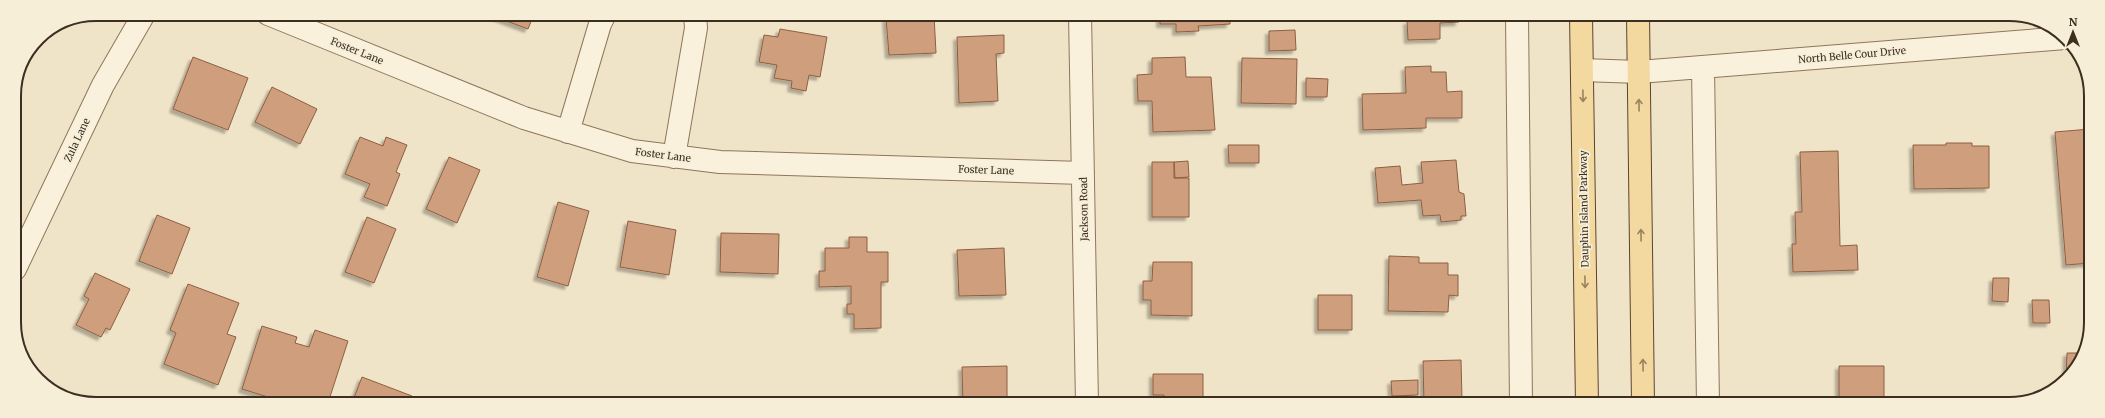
<svg xmlns="http://www.w3.org/2000/svg" width="2105" height="418" font-family="Merriweather,serif">
  <style>
    .building { fill: #cf9f7d; stroke: #8d5f41; filter: url(#shadow) }
    .lines { fill: none; stroke-linecap: round; stroke-linejoin: round }
    .minor-casing { stroke: #8d765c; stroke-width: 24 }
    .major-casing { stroke: #5b4430; stroke-width: 24 }
    .minor { stroke: #faf1dc; stroke-width: 22 }
    .major { stroke: #f3d9a0; stroke-width: 22 }
    .oneway { stroke: #988460 }
    .labels { text-anchor: middle; dominant-baseline: central; stroke-width: 3.5; stroke-linejoin: round; paint-order: stroke }
    .street-label { font-size: 10px; fill: #3d2e20; stroke: #f7eed8 }
    .rim { fill: none; stroke: #3d2e20; stroke-width: 2 }
  </style>
  <defs>
    <filter id="shadow"><feDropShadow dx="-3.5" dy="3.5" stdDeviation="1" flood-color="#0004"/></filter>
  </defs>
  <rect width="100%" height="100%" fill="#f0e4c8"/>
  <!-- building -->
  <path class="building" d="M488 14H534L528 29Z
    M1160 14H1230V24L1198 26 1199 31 1176 32V24H1160Z
    M934 15 936 53 889 55 886 18Z
    M1413 15H1458L1459 22 1440 23V39L1408 40 1407 21H1413Z
    M780 29 827 37 820 77 809 75 806 91 791 88 792 81 774 78 777 65 759 62 764 35 778 37Z
    M1295 30 1296 50 1269 51V31Z
    M44 34 37 46 34 44 38 38Z
    M1004 35V53L996 54 998 101 959 103 957 37Z
    M193 57 248 78 228 130 173 109Z
    M1185 57 1186 77H1211L1215 130 1153 132 1152 101H1138L1137 75 1152 74V58Z
    M1242 58 1297 59 1296 104 1241 103Z
    M1431 66V72H1446L1447 92 1462 91V118H1426V128L1363 130 1362 94 1406 93 1405 67Z
    M1306 78 1328 79 1327 97H1306Z
    M272 87 317 109 300 144 255 122Z
    M2090 129V263L2066 265 2055 132Z
    M360 137 383 146 386 137 407 145 396 172 400 174 387 206 364 197 370 184 345 174Z
    M1946 143H1972V146H1989V188L1914 189 1913 145H1946Z
    M1228 145H1259V163H1229Z
    M1838 151 1840 246 1857 245 1858 270 1793 272 1792 244H1796L1795 212H1802L1800 152Z
    M449 157 480 170 457 223 426 209Z
    M1456 160 1459 192 1464 194 1466 216H1461V220L1441 222 1440 215 1423 216 1421 200 1378 203 1375 168 1400 166 1402 185 1423 183 1421 162Z
    M1188 161 1189 177 1175 178 1174 162Z
    M1152 162H1174V178H1189V217H1152Z
    M558 202 589 211 568 286 537 277Z
    M157 215 190 228 172 274 139 261Z
    M367 217 396 229 374 283 345 272Z
    M628 221 676 230 669 275 620 267Z
    M721 233 779 234 778 274 720 272Z
    M849 237H867V252H888V282H881V328L854 329V314H847V304H851V286L819 287V271H825V248H849Z
    M1004 248 1006 295 959 296 957 250Z
    M1389 256 1419 257V263H1448V275H1458V296L1449 295 1448 312 1388 311Z
    M1153 262H1192V316L1151 315V300H1143V281H1152Z
    M95 273 130 289 110 330 106 328 101 337 76 325 89 299 84 296Z
    M1993 278H2009L2008 302 1992 301Z
    M188 284 239 303 227 334 236 337 218 385 164 364 176 333 170 330Z
    M1318 295H1352V330H1318Z
    M2032 300H2049L2050 323H2033Z
    M262 326 297 337 295 343 309 347 315 330 348 341 328 403H287L242 389Z
    M2067 353H2083L2080 363 2066 379Z
    M1461 360 1462 399H1459V404H1424L1423 361Z
    M1007 366V404H963L962 367Z
    M1839 366H1884V399H1857V404H1839Z
    M1153 374H1203V404H1164V395H1153Z
    M362 377 412 396 409 403H352Z
    M1418 380V395L1392 396 1391 381Z
    M463 399 478 403H462Z"/>
  <g class="lines">
    <!-- minor casing -->
    <g class="minor-casing">
      <path id="minor" d="M268 14 524 118 632 151 720 162 1083 173
        M1080 14 1087 404
        M1517 15 1521 404
        M1703 67 1708 404
        M1582 70 1639 72 2065 38
        M568 132 600 24 605 14
        M674 157 696 28 695 14
        M15 269 103 85 144 14"/>
    </g>
    <!-- major casing -->
    <g class="major-casing">
      <path id="major" d="M1581 15 1587 404
        M1638 15 1643 404"/>
    </g>
    <!-- minor -->
    <use href="#minor" class="minor"/>
    <!-- major -->
    <use href="#major" class="major"/>
  </g>
  <!-- one-way arrows -->
  <defs><path id="oneway-shaft" d="M-6 0H5M1.5-3L5.5 0L1.5 3" fill="none" stroke-width="1.6" stroke-linecap="round" stroke-linejoin="round"/></defs>
  <g class="oneway">
    <use href="#oneway-shaft" transform="translate(1583 96) rotate(89)"/>
    <use href="#oneway-shaft" transform="translate(1639 105) rotate(-91)"/>
    <use href="#oneway-shaft" transform="translate(1641 235) rotate(-91)"/>
    <use href="#oneway-shaft" transform="translate(1585 282) rotate(89)"/>
    <use href="#oneway-shaft" transform="translate(1643 365) rotate(-91)"/>
  </g>
  <g class="labels">
    <!-- street labels -->
    <g class="street-label">
      <text transform="translate(357 51) rotate(22)">Foster Lane</text>
      <text transform="translate(1852 55) rotate(-5)">North Belle Cour Drive</text>
      <text transform="translate(77 140) rotate(-65)">Zula Lane</text>
      <text transform="translate(663 155) rotate(7)">Foster Lane</text>
      <text transform="translate(986 170) rotate(2)">Foster Lane</text>
      <text transform="translate(1084 209) rotate(-91)">Jackson Road</text>
      <text transform="translate(1584 209) rotate(-91)">Dauphin Island Parkway</text>
    </g>
  </g>
  <!-- crop -->
  <path d="M0 0H2105V418H0ZM96 21H2009A75 75 0 0 1 2084 96V322A75 75 0 0 1 2009 397H96A75 75 0 0 1 21 322V96A75 75 0 0 1 96 21Z" fill="#f7eed8" fill-rule="evenodd"/>
  <path class="rim" d="M96 21H2009A75 75 0 0 1 2084 96V322A75 75 0 0 1 2009 397H96A75 75 0 0 1 21 322V96A75 75 0 0 1 96 21Z"/>
  <!-- north arrow -->
  <g transform="translate(2073 32)" stroke="#f7eed8" stroke-width="3" paint-order="stroke">
  <path d="M0-3L7 15L0 10L-7 15Z" fill="#3d2e20"/>
  <text y="-6" font-size="11" font-weight="bold" text-anchor="middle" fill="#3d2e20">N</text>
  </g>
</svg>
